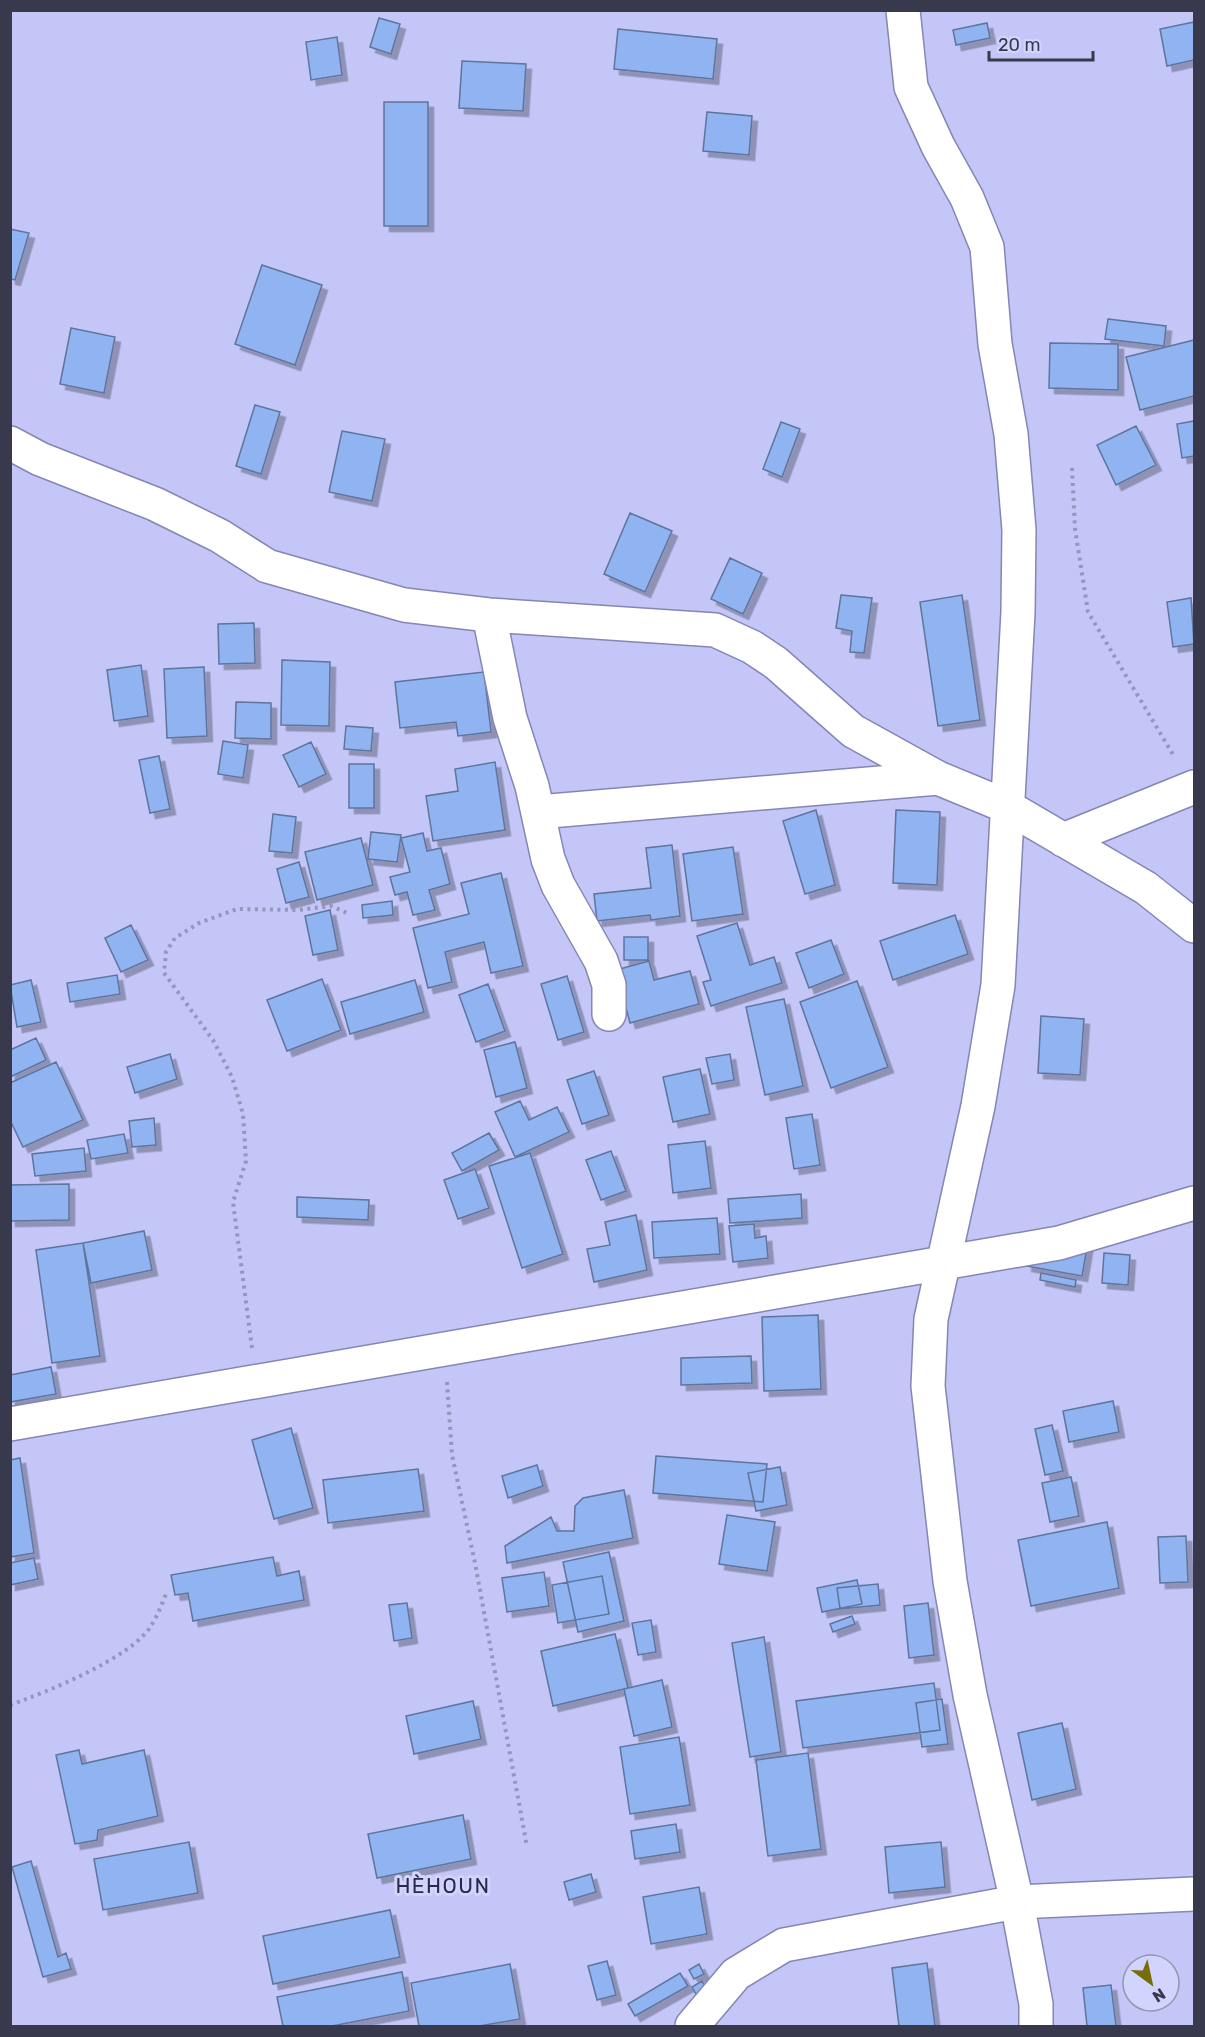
<svg xmlns="http://www.w3.org/2000/svg" width="1205" height="2037" font-family="Rubik,sans-serif">
  <style>
    .building { fill: #90b3f1; stroke: #5e749d; stroke-width: 1.5; filter: url(#shadow) }
    .lines { fill: none; stroke-linecap: round; stroke-linejoin: round }
    .minor-casing { stroke: #8486b4; stroke-width: 36 }
    .path { stroke: #9496be; stroke-width: 4; stroke-dasharray: 3 4.5; stroke-linecap: butt }
    .minor { stroke: #fff; stroke-width: 33 }
    .labels { text-anchor: middle; dominant-baseline: central; stroke-width: 6; stroke-linejoin: round; paint-order: stroke }
    .quarter-label { font-size: 21px; letter-spacing: 1.5px; fill: #29294f; stroke: #d1d4fc }
  </style>
  <defs>
    <filter id="shadow"><feDropShadow dx="5.5" dy="5.5" stdDeviation="0" flood-color="#0004"/></filter>
  </defs>
  <rect width="100%" height="100%" fill="#c3c6f7"/>
  <!-- building -->
  <path class="building" d="M379 18 400 24 391 54 370 47Z
    M1194 22V60L1167 66 1160 29Z
    M987 23 990 38 956 45 953 30Z
    M618 29 717 39 713 79 614 69Z
    M337 37 342 75 311 80 306 42Z
    M462 61 526 64 523 111 459 108Z
    M384 102H428V226H384Z
    M707 112 752 116 749 155 703 151Z
    M10 229 29 233 15 280 10 279Z
    M262 265 322 285 295 365 235 344Z
    M1108 319 1166 326 1164 346 1105 339Z
    M71 328 115 337 104 393 60 384Z
    M1194 340V396L1140 410 1126 357Z
    M1050 343 1118 344V390L1049 388Z
    M255 405 280 412 261 474 236 466Z
    M1194 421V456L1182 458 1177 424Z
    M781 422 800 429 782 477 763 469Z
    M1136 426 1156 465 1116 485 1097 445Z
    M342 431 385 439 372 501 329 492Z
    M630 513 672 531 645 592 604 574Z
    M730 558 762 573 743 614 711 599Z
    M841 595 872 598 864 653 850 652 852 631 836 628Z
    M962 595 980 720 938 726 920 602Z
    M1191 598 1194 644 1173 647 1167 602Z
    M254 623 255 663 219 664 218 624Z
    M282 660 330 662 329 726 281 725Z
    M141 665 148 716 114 721 107 670Z
    M204 667 207 736 167 738 164 669Z
    M484 672 491 732 458 736 456 722 400 728 395 682Z
    M236 702 271 703V739L235 738Z
    M346 726 373 728 371 751 344 749Z
    M223 741 248 745 243 778 218 774Z
    M311 742 326 774 299 787 283 755Z
    M159 756 170 809 150 813 139 760Z
    M495 762 505 830 433 841 426 796 458 791 455 769Z
    M349 764H374V808H349Z
    M816 810 835 885 805 894 783 821Z
    M896 810 940 812 937 885 893 883Z
    M273 814 296 817 292 853 269 851Z
    M371 832 401 835 397 862 368 859Z
    M423 833 427 851 441 848 450 884 429 890 435 910 413 915 407 892 395 895 390 877 410 872 401 838Z
    M361 838 373 885 317 900 305 852Z
    M672 845 680 916 651 920 650 915 597 921 594 894 651 888 646 848Z
    M733 847 743 914 692 921 683 854Z
    M299 862 309 897 286 903 277 869Z
    M501 873 523 966 491 973 484 942 445 952 452 982 428 988 413 928 469 914 461 883Z
    M392 901 393 915 363 918 362 905Z
    M330 910 338 950 313 955 305 916Z
    M955 915 968 954 893 980 880 941Z
    M737 923 750 965 774 957 782 983 711 1006 703 982 711 980 697 936Z
    M131 925 148 960 121 972 105 938Z
    M624 937H648V960H624Z
    M831 940 844 974 809 988 796 953Z
    M649 961 654 980 690 971 699 1004 630 1023 616 970Z
    M117 975 120 994 70 1002 67 983Z
    M567 976 584 1032 558 1040 541 984Z
    M322 979 341 1030 287 1051 267 1000Z
    M31 980 41 1022 17 1027 10 985Z
    M415 980 424 1012 350 1034 341 1002Z
    M857 981 888 1067 831 1088 800 1002Z
    M488 984 505 1031 476 1042 459 995Z
    M784 999 803 1086 765 1095 746 1007Z
    M1041 1016 1084 1019 1080 1075 1038 1073Z
    M36 1038 46 1060 10 1077V1050Z
    M515 1042 527 1088 496 1097 484 1050Z
    M170 1054 177 1079 135 1093 127 1067Z
    M730 1054 734 1080 712 1084 706 1058Z
    M56 1062 83 1120 23 1147 10 1120V1083Z
    M700 1069 710 1114 673 1122 663 1077Z
    M594 1071 609 1115 582 1124 567 1080Z
    M520 1101 529 1120 557 1107 569 1132 515 1157 495 1112Z
    M812 1114 820 1165 794 1169 786 1118Z
    M154 1118 156 1145 132 1147 129 1121Z
    M489 1133 499 1150 462 1171 452 1153Z
    M124 1134 128 1153 91 1159 87 1140Z
    M705 1141 711 1188 673 1193 668 1145Z
    M84 1148 86 1171 35 1176 32 1154Z
    M611 1151 626 1191 601 1200 586 1160Z
    M530 1153 563 1254 522 1268 489 1166Z
    M475 1169 489 1208 458 1219 444 1180Z
    M69 1184V1220L10 1221V1185Z
    M801 1194 802 1218 730 1223 728 1199Z
    M297 1197 369 1200 368 1220 297 1217Z
    M636 1215 647 1270 594 1282 587 1249 610 1245 605 1222Z
    M717 1218 720 1254 654 1258 652 1222Z
    M754 1224 755 1238 766 1236 768 1258 733 1262 729 1226Z
    M144 1231 152 1270 91 1283 83 1243Z
    M1032 1233 1088 1242 1082 1276 1026 1266Z
    M83 1243 100 1356 52 1363 36 1250Z
    M1104 1253 1130 1255 1128 1285 1102 1283Z
    M1041 1273 1076 1280 1075 1287 1040 1280Z
    M818 1315 821 1389 764 1391 762 1317Z
    M751 1356 752 1383 681 1385V1358Z
    M51 1367 56 1394 10 1402V1375Z
    M1113 1401 1119 1432 1069 1442 1063 1411Z
    M1052 1425 1063 1471 1045 1475 1035 1429Z
    M291 1428 313 1508 274 1519 252 1440Z
    M656 1456 767 1464 763 1502 653 1493Z
    M20 1458 34 1553 10 1557V1460Z
    M537 1465 543 1486 508 1498 502 1476Z
    M780 1467 787 1505 756 1511 748 1473Z
    M418 1469 424 1511 328 1523 323 1480Z
    M1071 1477 1079 1516 1050 1522 1042 1483Z
    M624 1490 633 1538 507 1563 505 1546 551 1517 557 1531H574L575 1506 583 1498Z
    M727 1515 775 1522 767 1571 719 1564Z
    M1107 1522 1119 1588 1031 1606 1018 1540Z
    M1186 1536 1188 1582 1160 1583 1158 1537Z
    M609 1552 624 1621 578 1632 563 1562Z
    M273 1557 277 1576 299 1571 304 1600 193 1621 188 1593 175 1595 171 1575Z
    M34 1558 38 1579 10 1585V1563Z
    M544 1572 549 1606 507 1612 502 1578Z
    M602 1576 609 1614 558 1623 552 1585Z
    M857 1580 862 1604 822 1612 817 1588Z
    M878 1584 880 1605 840 1609 837 1588Z
    M407 1603 412 1638 394 1641 389 1605Z
    M928 1603 934 1655 909 1658 904 1606Z
    M852 1616 855 1624 833 1632 830 1624Z
    M651 1620 656 1652 638 1655 632 1623Z
    M615 1634 628 1688 553 1706 541 1651Z
    M764 1637 781 1752 750 1757 732 1643Z
    M662 1680 672 1727 634 1736 624 1689Z
    M934 1683 940 1730 803 1748 796 1701Z
    M942 1699 948 1744 922 1747 916 1703Z
    M473 1701 481 1739 414 1754 406 1716Z
    M1062 1723 1076 1789 1032 1800 1018 1733Z
    M679 1737 690 1805 630 1814 620 1747Z
    M79 1750 82 1764 144 1750 158 1816 98 1830 97 1840 75 1844 56 1755Z
    M808 1753 821 1849 768 1856 756 1760Z
    M463 1815 471 1859 377 1878 368 1834Z
    M676 1824 680 1852 635 1859 631 1831Z
    M189 1842 198 1893 103 1910 94 1859Z
    M941 1842 945 1887 889 1893 885 1847Z
    M31 1861 58 1957 66 1953 71 1969 43 1977 12 1867Z
    M591 1874 596 1892 569 1900 564 1882Z
    M699 1887 707 1934 651 1944 643 1897Z
    M390 1910 400 1957 273 1984 263 1936Z
    M607 1961 616 1995 597 2000 588 1966Z
    M927 1963 935 2026H899L892 1968Z
    M510 1964 520 2019 479 2026H419L411 1983Z
    M699 1964 704 1974 694 1979 689 1970Z
    M402 1972 409 2011 332 2026H283L277 1997Z
    M680 1973 688 1986 635 2016 628 2004Z
    M702 1981 707 1990 697 1996 692 1987Z
    M1111 1985 1116 2026H1087L1083 1988Z"/>
  <g class="lines">
    <!-- minor casing -->
    <g class="minor-casing">
      <path id="minor" d="M903 10 911 87 938 146 967 198 987 247 995 344 1011 434 1019 530 1018 612 998 985 978 1106 931 1319 928 1386 950 1581 970 1695 1017 1902 1036 2004V2026
        M10 443 40 459 155 504 220 536 267 566 404 605 489 615 715 630 752 647 776 663 853 731 938 778 1006 806 1146 888 1194 926
        M489 615 510 718 532 786 548 859 558 885 601 961 609 985V1014
        M538 812 938 778
        M1063 840 1194 787
        M10 1424 1059 1243 1194 1203
        M692 2026 736 1974 784 1945 1017 1902 1194 1894"/>
    </g>
    <!-- path -->
    <path class="path" d="M1072 468 1075 529 1088 612 1175 758
      M252 1348 233 1202 246 1161 243 1114 232 1077 213 1040 164 973 166 952 175 938 199 923 237 909 298 910 331 906 347 913
      M447 1382 452 1455 475 1563 527 1847
      M10 1705C47 1692 131 1658 151 1626 158 1615 162 1603 167 1592"/>
    <!-- minor -->
    <use href="#minor" class="minor"/>
  </g>
  <g class="labels">
    <!-- quarter labels -->
    <g class="quarter-label">
      <text x="443" y="1885">HÈHOUN</text>
    </g>
  </g>
  <!-- border -->
  <rect width="1205" height="2037" fill="none" stroke="#38394d" stroke-width="24"/>
  <!-- north arrow -->
  <g transform="translate(1151 1983) rotate(147)"><circle r="28" fill="#d1d4fc" stroke="#9496b6" stroke-width="1.5"/>
  <path d="M0-4.5L10 22L0 15L-10 22Z" fill="#776c06"/>
  <text y="-9" font-size="16" font-weight="bold" text-anchor="middle" fill="#38394d">N</text>
  </g>
  <!-- scale -->
  <path d="M989 51v9h104v-9" fill="none" stroke="#38394d" stroke-width="3"/>
  <text x="998" y="51" font-size="18" fill="#38394d" stroke="#d1d4fc" stroke-width="4.5" paint-order="stroke">20 m</text>
</svg>
